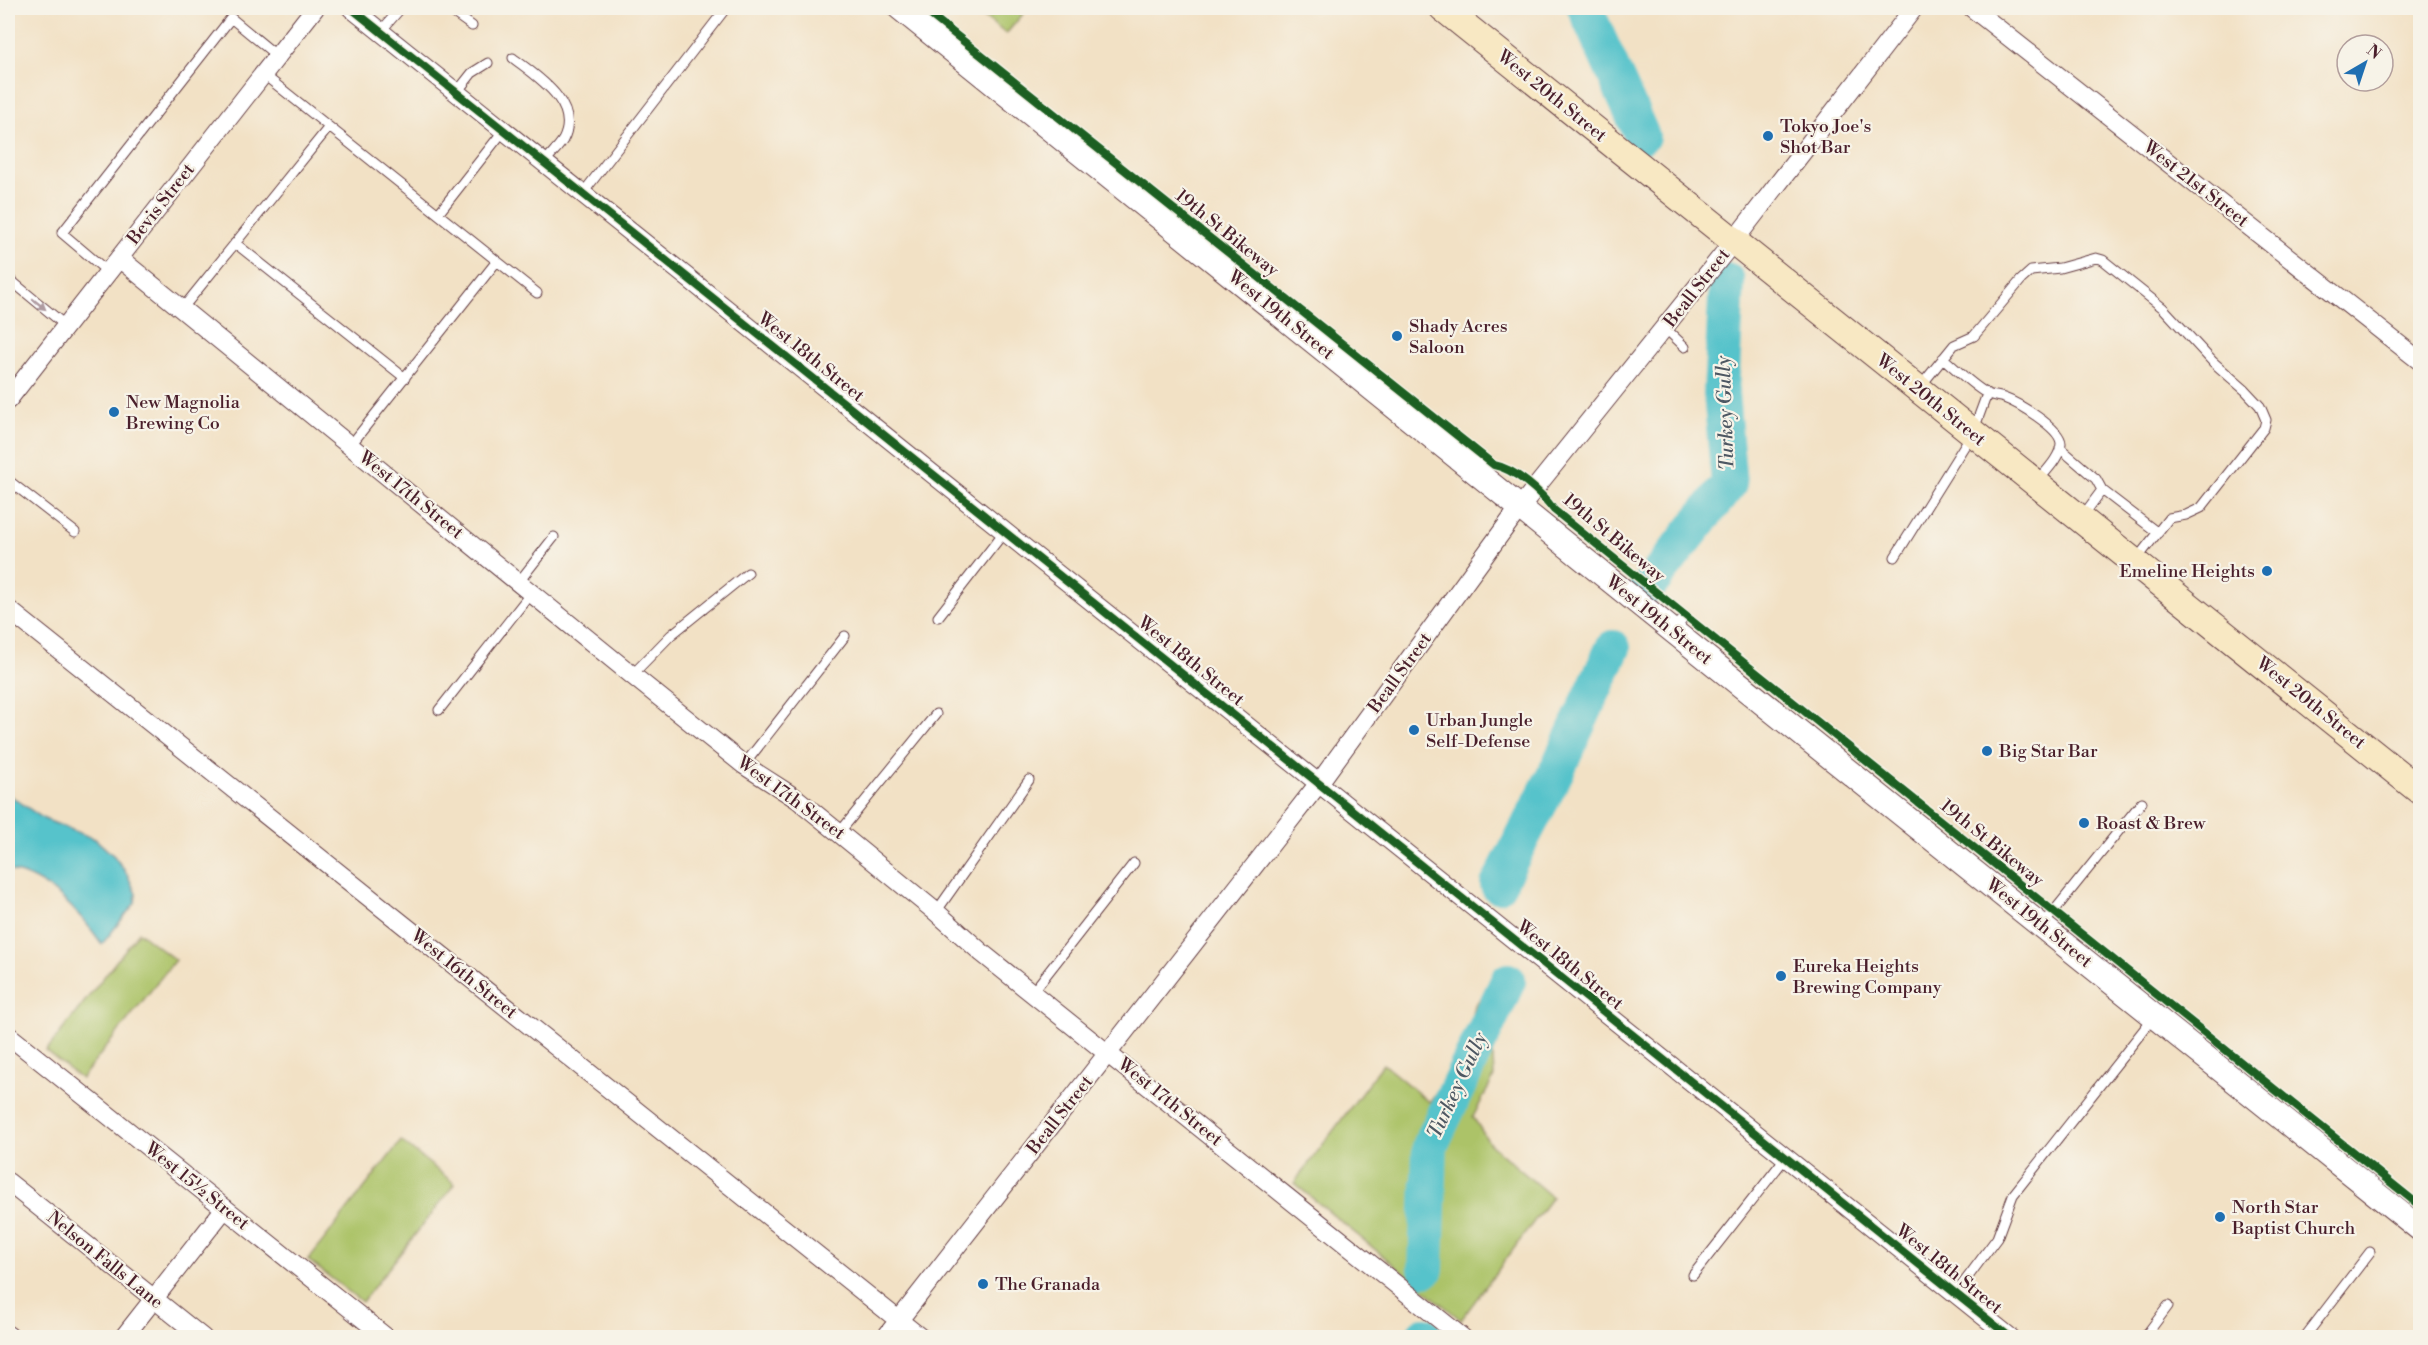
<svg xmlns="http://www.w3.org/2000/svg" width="2428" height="1345" font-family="'Libre Bodoni',serif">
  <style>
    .green { fill: #acc368; stroke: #7b714a; stroke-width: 1.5 }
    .water { fill: #56c3cb; stroke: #50717b; stroke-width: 1.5 }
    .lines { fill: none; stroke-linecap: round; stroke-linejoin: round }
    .river { stroke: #56c3cb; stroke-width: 36 }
    .service-casing { stroke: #633c42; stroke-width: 11 }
    .minor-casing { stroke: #633c42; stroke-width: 20 }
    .tertiary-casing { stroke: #633c42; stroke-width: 26 }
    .secondary-casing { stroke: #633c42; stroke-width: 29 }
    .service { stroke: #fff; stroke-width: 9 }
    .minor { stroke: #fff; stroke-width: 18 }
    .tertiary { stroke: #fff; stroke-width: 24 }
    .secondary { stroke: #f8e8c3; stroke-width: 27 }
    .cycleway-casing { stroke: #f7f3e8; stroke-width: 11 }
    .cycleway { stroke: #1b5e20; stroke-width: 8 }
    .oneway { fill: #ae9aa0 }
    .poi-dot { fill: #1f6fb2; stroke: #f7f3e8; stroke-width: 2 }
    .labels { text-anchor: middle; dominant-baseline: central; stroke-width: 4.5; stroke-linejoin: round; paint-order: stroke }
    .street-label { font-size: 18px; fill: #4a1f2b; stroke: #f7f3e8 }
    .poi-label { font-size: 18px; fill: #4a1f2b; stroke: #f7f3e8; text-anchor: start }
    .water-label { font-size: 20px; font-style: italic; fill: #4e5863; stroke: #f7f3e8 }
  </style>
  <rect width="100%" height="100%" fill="#f7f3e8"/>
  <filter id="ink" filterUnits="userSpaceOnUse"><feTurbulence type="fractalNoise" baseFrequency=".0167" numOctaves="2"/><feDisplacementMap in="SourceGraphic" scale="12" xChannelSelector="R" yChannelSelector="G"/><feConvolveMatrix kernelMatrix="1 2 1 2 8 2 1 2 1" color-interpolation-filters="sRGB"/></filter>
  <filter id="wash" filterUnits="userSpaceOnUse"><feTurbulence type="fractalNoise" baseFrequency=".008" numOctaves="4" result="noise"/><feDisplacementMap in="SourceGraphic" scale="24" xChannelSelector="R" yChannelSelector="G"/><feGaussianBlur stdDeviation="1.35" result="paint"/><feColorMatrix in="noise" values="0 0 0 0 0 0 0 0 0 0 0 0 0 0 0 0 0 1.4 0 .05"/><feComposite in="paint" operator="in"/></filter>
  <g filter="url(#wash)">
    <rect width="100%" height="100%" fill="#f2e1c5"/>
    <!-- green -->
    <path class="green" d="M973 8H1028L1006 34Z
      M139 932 175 960 81 1079 46 1051Z
      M1504 971 1523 986 1492 1036 1494 1077 1473 1117 1490 1144 1552 1197 1461 1320 1294 1183 1383 1064 1429 1102 1464 1060 1475 1005Z
      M401 1141 455 1184 362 1302 308 1260Z"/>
    <!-- water -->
    <path class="water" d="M8 794 44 819 95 839 114 856 127 874 136 894 135 903 102 944C78 910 49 879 8 870Z"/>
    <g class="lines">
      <!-- river -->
      <path class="river" d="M1585 8 1642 136
        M1647 588 1729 484 1721 393 1727 281
        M1498 885 1556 772 1613 648
        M1426 1269 1430 1146 1508 981
        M1424 1338V1335"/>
    </g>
  </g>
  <g filter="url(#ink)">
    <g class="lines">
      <!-- service casing -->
      <g class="service-casing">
        <path id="service" d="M447 8 472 26
          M381 31 401 8
          M513 58C536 76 582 104 563 140 558 148 550 155 545 162
          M263 74 537 293
          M457 92 472 73 488 63
          M583 193 726 8
          M438 214 504 130
          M235 243 405 378
          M108 272 62 233 231 18 277 56
          M8 278 66 326
          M182 309 329 127
          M1665 328 1685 347
          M1943 358C1957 370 1971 384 1986 393 1991 396 1998 396 2004 398 2018 403 2060 428 2061 443 2061 457 2045 472 2037 482
          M1919 388 1954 345 1974 336 2021 280 2031 271 2060 268 2096 258 2103 260 2163 308 2213 362 2245 390 2260 406 2266 420 2264 428 2201 508 2186 515 2169 518 2136 560
          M350 446 497 261
          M2060 448 2096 479 2102 490 2082 517
          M8 480 75 532
          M2102 490 2158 533
          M1895 557 1973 432 1987 394
          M518 583 554 537
          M938 617 1005 531
          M1673 631 1684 618
          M632 675 671 635 748 573
          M439 710 531 593
          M744 765 845 636
          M839 833 936 714
          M936 912 1029 780
          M2042 926 2142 802
          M1032 993 1134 863
          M1693 1275 1786 1157
          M1956 1293 1997 1238 2013 1195 2153 1018
          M2144 1338 2168 1306
          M2304 1338 2370 1252"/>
      </g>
      <!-- minor casing -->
      <g class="minor-casing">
        <path id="minor" d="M351 8 2011 1338
          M1972 8 2420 361
          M119 258 632 675 744 765 797 799 839 833 936 912 982 953 1463 1338
          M8 400 315 8
          M8 609 921 1338
          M8 1035 387 1338
          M8 1182 203 1338
          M8 1335 11 1338
          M123 1338 225 1208
          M885 1338 1319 783 1520 507 1733 242 1914 8"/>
      </g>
      <!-- tertiary casing -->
      <g class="tertiary-casing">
        <path id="tertiary" d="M900 8 1673 631 2420 1229"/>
      </g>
      <!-- secondary casing -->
      <g class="secondary-casing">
        <path id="secondary" d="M1443 8 2420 791"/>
      </g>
      <!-- service -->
      <use href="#service" class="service"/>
      <!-- minor -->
      <use href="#minor" class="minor"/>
      <!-- tertiary -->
      <use href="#tertiary" class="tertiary"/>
      <!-- secondary -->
      <use href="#secondary" class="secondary"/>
      <!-- cycleway casing -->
      <g class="cycleway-casing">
        <path id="cycleway" d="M351 8 2011 1338
          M922 8 1494 465C1515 469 1541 492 1554 510L2420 1206"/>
      </g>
      <!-- cycleway -->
      <use href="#cycleway" class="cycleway"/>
    </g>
    <!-- one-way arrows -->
    <defs><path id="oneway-solid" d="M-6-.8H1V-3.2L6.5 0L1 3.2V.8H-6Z" transform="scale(1.5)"/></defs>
    <use class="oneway" href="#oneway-solid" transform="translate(39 304) rotate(39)"/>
  </g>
  <!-- markers -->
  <g class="poi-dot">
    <circle cx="1768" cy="136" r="6"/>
    <circle cx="1397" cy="336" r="6"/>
    <circle cx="114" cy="412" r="6"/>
    <circle cx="2267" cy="571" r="6"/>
    <circle cx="1414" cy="730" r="6"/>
    <circle cx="1987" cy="751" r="6"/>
    <circle cx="2084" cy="823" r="6"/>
    <circle cx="1781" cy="976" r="6"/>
    <circle cx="2220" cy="1217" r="6"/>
    <circle cx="983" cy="1284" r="6"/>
  </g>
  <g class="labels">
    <!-- street labels -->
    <g class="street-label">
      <text transform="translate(1552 96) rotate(39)">West 20th Street</text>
      <text transform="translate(2196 184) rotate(38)">West 21st Street</text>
      <text transform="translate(161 204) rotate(-52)">Bevis Street</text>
      <text transform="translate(1227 233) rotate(39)">19th St Bikeway</text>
      <text transform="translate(1697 288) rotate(-52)">Beall Street</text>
      <text transform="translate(1281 315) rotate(39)">West 19th Street</text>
      <text transform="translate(811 357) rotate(39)">West 18th Street</text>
      <text transform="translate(1931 400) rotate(39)">West 20th Street</text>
      <text transform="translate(411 495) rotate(39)">West 17th Street</text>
      <text transform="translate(1614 538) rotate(40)">19th St Bikeway</text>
      <text transform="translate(1659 620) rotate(39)">West 19th Street</text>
      <text transform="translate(1191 661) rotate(39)">West 18th Street</text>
      <text transform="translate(1400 673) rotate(-54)">Beall Street</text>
      <text transform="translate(2311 703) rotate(39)">West 20th Street</text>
      <text transform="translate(791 798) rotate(36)">West 17th Street</text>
      <text transform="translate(1992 843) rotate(39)">19th St Bikeway</text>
      <text transform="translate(2039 923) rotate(39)">West 19th Street</text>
      <text transform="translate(1570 965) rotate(39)">West 18th Street</text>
      <text transform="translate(464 974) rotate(39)">West 16th Street</text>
      <text transform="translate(1170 1102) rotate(39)">West 17th Street</text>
      <text transform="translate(1060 1115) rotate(-52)">Beall Street</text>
      <text transform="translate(197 1186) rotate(39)">West 15½ Street</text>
      <text transform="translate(105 1260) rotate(39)">Nelson Falls Lane</text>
      <text transform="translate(1949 1269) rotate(39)">West 18th Street</text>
    </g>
    <!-- poi labels -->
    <g class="poi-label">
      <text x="1780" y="126">Tokyo Joe's<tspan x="1780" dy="21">Shot Bar</tspan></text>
      <text x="1409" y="326">Shady Acres<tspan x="1409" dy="21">Saloon</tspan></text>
      <text x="126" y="402">New Magnolia<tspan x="126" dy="21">Brewing Co</tspan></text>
      <text x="2255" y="571" text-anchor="end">Emeline Heights</text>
      <text x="1426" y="720">Urban Jungle<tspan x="1426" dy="21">Self-Defense</tspan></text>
      <text x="1999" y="751">Big Star Bar</text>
      <text x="2096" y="823">Roast &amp; Brew</text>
      <text x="1793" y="966">Eureka Heights<tspan x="1793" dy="21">Brewing Company</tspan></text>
      <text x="2232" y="1207">North Star<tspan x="2232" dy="21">Baptist Church</tspan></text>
      <text x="995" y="1284">The Granada</text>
    </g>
    <!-- water labels -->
    <g class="water-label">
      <text transform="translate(1726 413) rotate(-92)">Turkey Gully</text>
      <text transform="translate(1458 1086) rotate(-65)">Turkey Gully</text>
    </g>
  </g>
  <!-- margin -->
  <rect width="2428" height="1345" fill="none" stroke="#f7f3e8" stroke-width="30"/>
  <!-- north arrow -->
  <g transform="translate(2365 63) rotate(39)"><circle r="28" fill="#f7f3e8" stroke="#b29e9c" stroke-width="1.5"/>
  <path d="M0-4.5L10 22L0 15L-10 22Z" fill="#1f6fb2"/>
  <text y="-9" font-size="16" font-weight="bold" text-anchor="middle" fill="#4a1f2b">N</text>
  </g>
</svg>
